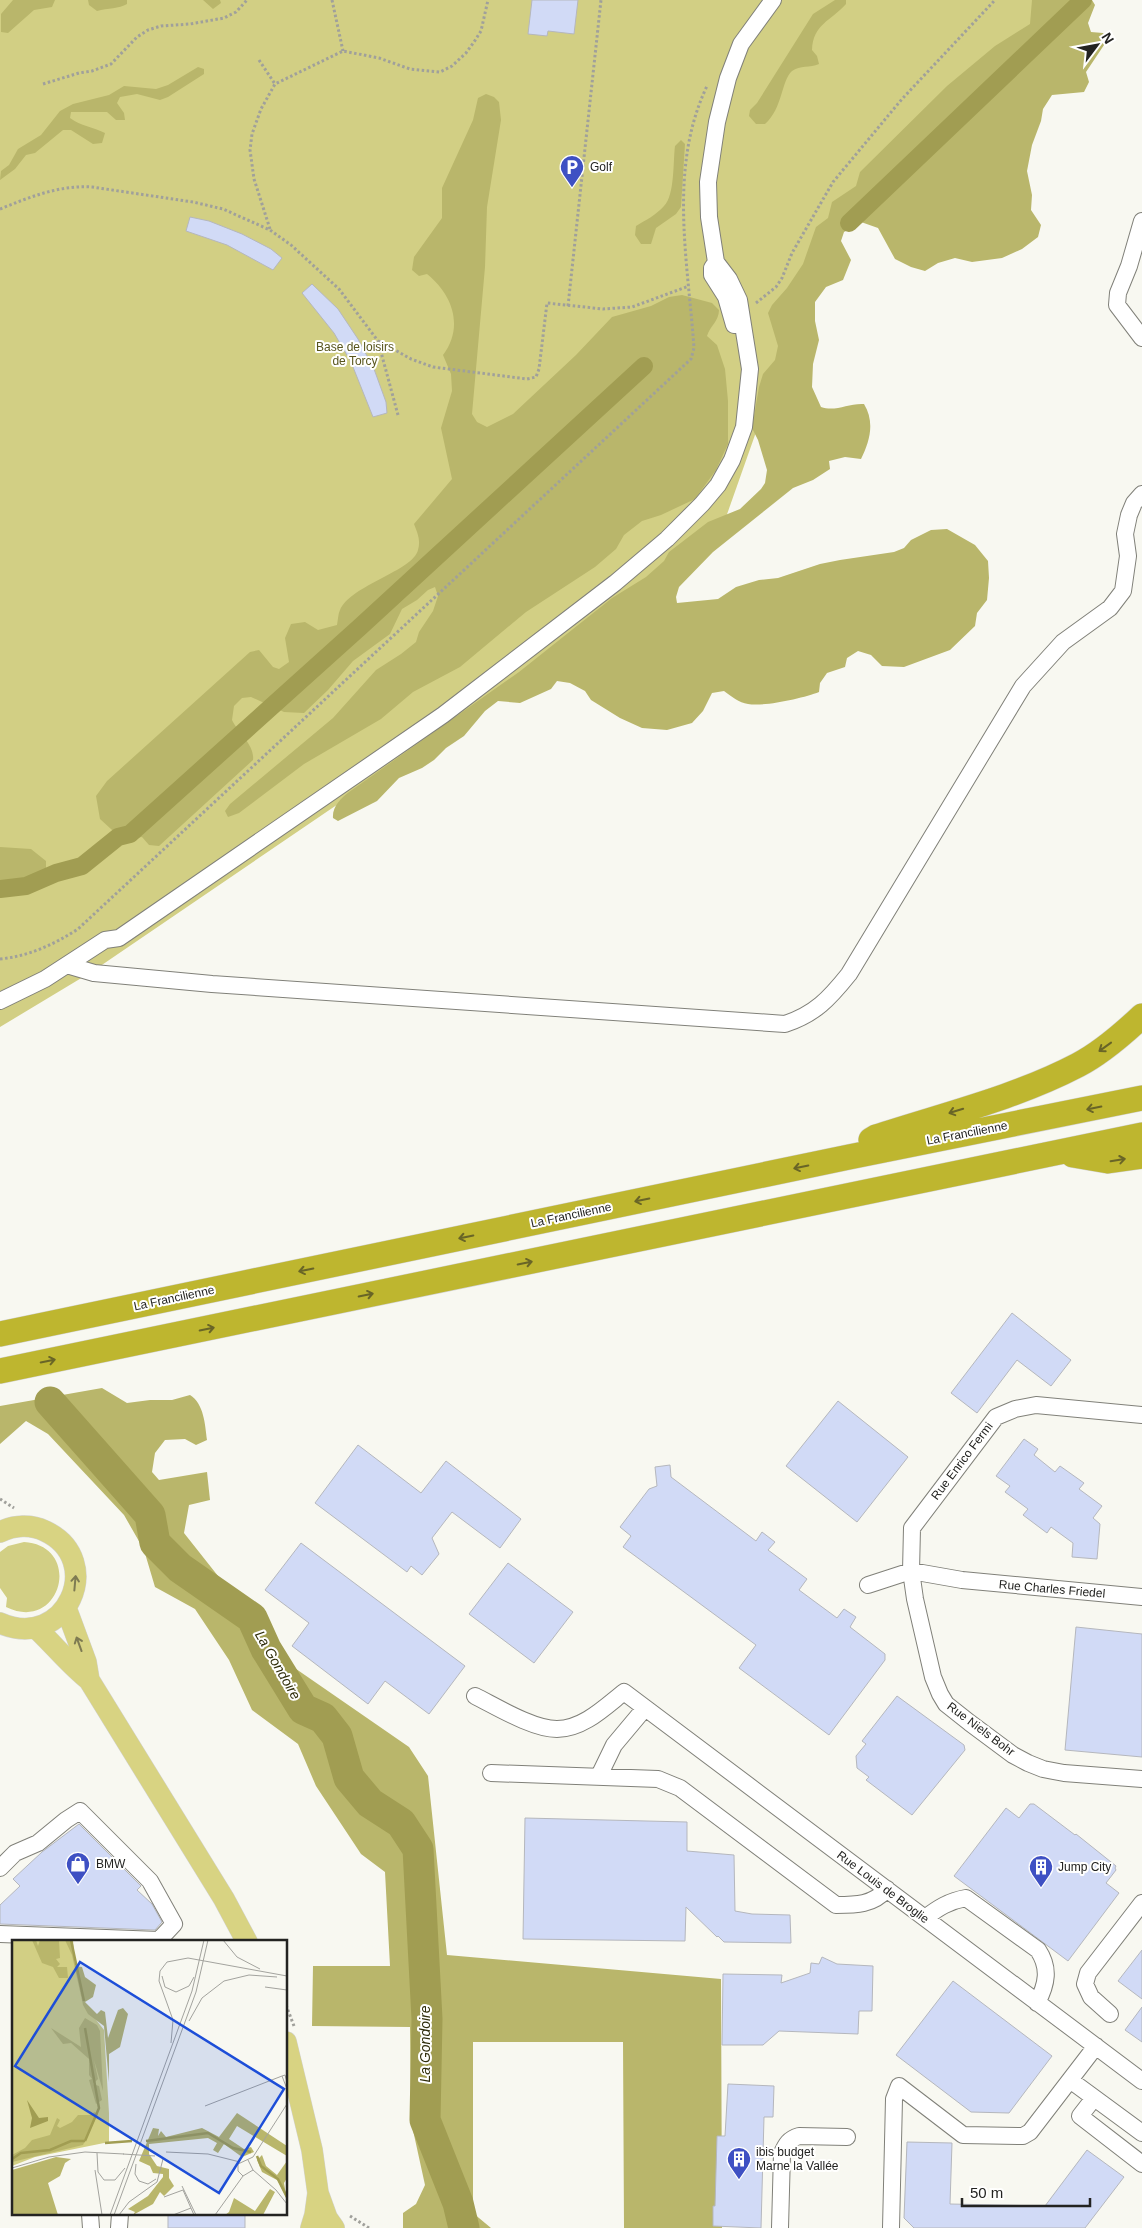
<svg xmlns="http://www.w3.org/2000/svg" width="1142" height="2228" font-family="Helvetica,sans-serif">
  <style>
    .green { fill: #d2cf84 }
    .forest { fill: #b9b66b }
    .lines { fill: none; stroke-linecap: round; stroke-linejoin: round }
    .canal { stroke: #a19d52; stroke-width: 18 }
    .river { stroke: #a19d52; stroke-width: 31 }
    .building { fill: #d1daf6; stroke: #b5b7bd }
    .minor-casing { stroke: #808079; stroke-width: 18 }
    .major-casing { stroke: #d3d3d3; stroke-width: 22 }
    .highway-casing { stroke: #d3d3d3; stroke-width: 26 }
    .path { stroke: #a0a09b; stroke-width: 3; stroke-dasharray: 2.5 2.5; stroke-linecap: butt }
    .minor { stroke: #fff; stroke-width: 16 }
    .major { stroke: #d8d382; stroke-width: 21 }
    .highway { stroke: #beb62f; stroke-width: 25 }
    .oneway { stroke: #696527 }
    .oneway2 { stroke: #7e7b52 }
    .labels { text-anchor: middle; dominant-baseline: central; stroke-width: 4; stroke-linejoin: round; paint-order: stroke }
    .poi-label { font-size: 12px; fill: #232321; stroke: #fffffe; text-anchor: start }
    .park-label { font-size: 12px; fill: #58551d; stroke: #fffffe }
    .street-label { font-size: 12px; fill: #232321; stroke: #fffffe }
    .water-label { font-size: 14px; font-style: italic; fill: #2f2d0b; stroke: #fffffe }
    .inset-river { fill: none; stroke: #a19d52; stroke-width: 2.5 }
    .inset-road { fill: none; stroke: #a3a39e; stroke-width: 1 }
    .view { fill: #1d4ed8; fill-opacity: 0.15; stroke: #1d4ed8; stroke-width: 2.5 }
    .inset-edge { fill: none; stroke: #232321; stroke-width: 2.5 }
  </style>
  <rect width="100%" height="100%" fill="#f8f8f1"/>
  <!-- green -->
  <path class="green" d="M0 0H1060L829 225 725 520 419 749 93 971 0 1027Z
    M24 1542C84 1546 61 1634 6 1607L7 1598 0 1588V1552L8 1546Z"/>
  <!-- forest -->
  <path class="forest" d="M13 0H55L52 7 34 10 8 33 1 32V14Z
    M88 0H127V4C119 9 108 8 97 11L89 5Z
    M203 0H220L221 3 213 9Z
    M835 0H846V4C831 21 813 24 812 50L817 56 819 64C810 68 800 65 792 71 781 81 783 108 765 124H756L749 116 750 110 757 103 813 14Z
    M1032 0H1092L1095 5 1088 23 1091 32 1103 33 1108 39 1086 72 1089 82 1084 92 1052 95 1043 109 1041 121 1032 145 1027 171 1032 195 1031 210 1041 225 1038 237 1022 249 1002 258 972 262 955 258 938 263 925 271 911 267 895 259 878 228 861 222 844 232 841 241 851 260 843 280 826 287 815 302V321L819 340 813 364 812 387 821 407C836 412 848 403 864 404 875 422 870 441 861 459L845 457 829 461 830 469 813 480 793 488 713 552 679 587 676 597 677 603 718 599 736 587 759 580 778 578 820 564 840 560 894 552 904 548 911 540 931 530 947 529 975 545 988 561 989 578 987 600 977 613 975 626 950 650 904 667 882 666 871 655 858 651 847 658 845 667 827 673 820 683 819 692C804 698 764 707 748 704 739 703 731 696 724 691L712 693 703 711 692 723 667 730 642 728 620 718 591 700 585 691 570 683 557 681 551 689 520 703 498 701 485 711 464 736 446 748 434 760 422 768 399 778 377 801 338 821 333 818C332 807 341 798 349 792L519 672 612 598 646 577 664 561 669 552 708 522 740 509 761 489 765 483 767 470 758 440 752 428 759 387 763 374 775 360 778 346 768 313 772 305 787 288 803 264 816 227 828 218 832 202 856 186 860 172 947 86 995 46 1030 24Z
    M198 67 204 69V74L168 97 160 100 137 94 120 97 117 103 124 113 125 120H116L107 112H71L70 118C81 126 93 127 105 133L102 143 93 144 71 130H63L35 153 26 155 15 169 0 180 1 171 9 165 18 149 41 135 60 111 73 104 109 95 124 86 156 89 168 85Z
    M486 94 494 97 499 102 501 120 487 207 485 267 472 414 477 422 487 427 513 414 576 355 612 317 651 306 669 297 682 295 712 303 719 310C719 321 710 326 707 336L717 345 725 369 728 401V444L716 470 695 499 661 515 642 521 624 535 616 549 595 567 526 612 460 667 413 692 381 719 304 764 239 813 228 817 225 811 230 804 333 718 376 670 401 654 416 642 419 632 433 611 438 596 435 587 428 590 417 600 402 609 390 634 353 661 328 690 304 713 284 712 251 697 242 698 234 706 232 720C238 733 255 745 253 760L159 846 149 845 142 837 123 840 100 819 96 796 107 781 250 652 259 650 273 667 279 669 289 662 285 638 291 624 305 622 318 630 337 625C338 620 338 614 340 610 351 585 413 571 418 550 421 540 417 532 414 524L452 479 441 428 452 391 451 374 443 355C464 327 453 295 427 274L419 276 412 270 414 257 442 218V188L473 120 478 98Z
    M681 140 685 144 681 207 676 214 656 228 651 244H641L635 235 636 226C646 220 656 215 664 206 675 195 673 161 675 146Z
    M0 847 31 849 46 861V876L26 886 0 889Z
    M102 1388 127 1403 150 1400H172L190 1395C204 1404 205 1424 207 1440L196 1445 185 1439 165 1440 155 1453 152 1472 159 1480 207 1472 210 1500 189 1505 184 1533 286 1662 409 1747 428 1776 447 1955 721 1979 722 2228H624L623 2042H473V2213L491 2228H403V2213L416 2204 425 2185 411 2121 410 2027 312 2026 313 1966H390L385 1872 361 1854 316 1786 298 1744 252 1710 229 1660 195 1609 155 1587 144 1550 124 1515 48 1434 26 1421 0 1444V1406Z"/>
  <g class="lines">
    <!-- canal -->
    <path class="canal" d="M849 223 1083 0
      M0 889 26 886 56 873 82 866 118 837 130 834 360 627 644 366"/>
    <!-- river -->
    <path class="river" d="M50 1402 150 1515 155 1543 180 1568 252 1618 266 1649 303 1709 323 1718 337 1736 349 1778 370 1803 401 1823 418 1849 427 2019 425 2120 458 2203 464 2228"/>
  </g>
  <!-- building -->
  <path class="building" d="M532 0H578L574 34 548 31 547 36 528 34Z
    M190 217 209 221 242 234 271 249 282 258 273 270 227 245 186 231Z
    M312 284 338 309 358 339 374 369 386 402 387 413 373 417 351 362 334 333 302 293Z
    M1012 1313 1071 1360 1051 1386 1017 1360 977 1413 951 1393Z
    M838 1401 908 1457 857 1522 786 1466Z
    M1024 1439 1038 1449 1034 1455 1055 1472 1060 1466 1084 1483 1079 1489 1102 1506 1093 1518 1100 1524 1097 1559 1072 1557 1073 1543 1051 1527 1047 1533 1023 1515 1028 1509 1005 1492 1010 1486 996 1476Z
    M358 1445 421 1493 446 1461 521 1519 500 1548 452 1512 432 1538 439 1554 422 1575 411 1566 407 1572 315 1503Z
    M670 1465 671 1477 756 1541 762 1532 775 1542 768 1550 807 1579 799 1590 837 1618 844 1609 856 1617 850 1627 885 1654V1660L829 1735 739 1668 756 1645 623 1547 631 1536 620 1527 649 1489 657 1486 655 1467Z
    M301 1543 465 1666 429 1714 385 1681 368 1704 292 1646 309 1623 265 1590Z
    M508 1563 573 1612 534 1663 469 1614Z
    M1076 1627 1142 1634V1757L1065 1750Z
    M897 1696 964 1745 965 1750 912 1815 866 1780 869 1777 857 1768 856 1756 866 1744 862 1741Z
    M1030 1804H1034L1075 1835 1076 1834 1116 1866 1115 1868 1116 1870 1106 1883 1119 1893 1068 1961 954 1876 1006 1808 1019 1818Z
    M525 1818 687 1822V1851L734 1855 735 1911 752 1914 790 1915 791 1943 724 1942 718 1936 717 1937 686 1907 685 1941 523 1939Z
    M79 1824 141 1886 137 1890 152 1904 162 1922 155 1930 0 1924V1905L20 1886 13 1879 42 1852Z
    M1142 1950V1999L1118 1981Z
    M822 1957 837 1964 873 1966 872 2011H859L858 2034 779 2031 763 2045H722L723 1974 782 1975 781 1983 810 1973 811 1963 819 1964Z
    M953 1981 1052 2056 1009 2113 971 2112 896 2055Z
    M1142 2007V2042L1125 2030Z
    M728 2084 774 2086 773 2117H764L761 2228 713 2226V2206H715L717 2136H725Z
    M907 2142 952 2143 950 2204 1045 2206 1087 2150 1124 2177 1085 2228H914L904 2218Z
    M168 2214H245V2228H168Z"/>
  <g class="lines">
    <!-- minor casing -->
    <g class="minor-casing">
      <path id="minor" d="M1142 221 1129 266 1118 293 1117 305 1142 338
        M716 262 712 268V275L726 297 734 325
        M67 965 94 973 212 984 785 1024C815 1014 829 999 849 974L1023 686 1063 642 1110 608 1123 591 1128 556 1125 534 1129 515 1134 503 1142 494
        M0 1001 45 979 105 940 119 938 443 715 615 583 667 539 702 504 718 485 732 460 744 427 750 369 739 300 729 279 716 262 709 217 708 182 717 122 728 78 741 44 773 0
        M1142 1415 1036 1405 1015 1409 996 1417 912 1528 911 1571 915 1599 933 1677 940 1694 946 1704 970 1723 1013 1755 1028 1763 1043 1769 1064 1773 1142 1779
        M868 1585 911 1571 962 1580 1142 1597
        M475 1696C497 1707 533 1729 557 1729 583 1729 605 1707 624 1692L1142 2081
        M491 1773 658 1779 680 1788 836 1905C856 1905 873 1905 887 1889
        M599 1776 614 1745 645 1708
        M0 1868 15 1853 38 1843 66 1820 80 1811 150 1881 174 1924 159 1940 0 1934
        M925 1918C938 1908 949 1901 966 1898L1038 1950C1050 1968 1047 1984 1037 2003
        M1110 2014 1091 1997 1085 1984 1088 1973 1142 1903
        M1070 2080 1142 2133
        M1094 2098 1080 2116 1142 2164
        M90 2214 91 2228
        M119 2228 120 2214
        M780 2228 782 2153C786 2144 789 2139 799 2136L847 2137
        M891 2228 894 2099 899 2086 963 2135 1023 2136 1030 2132 1096 2046"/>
    </g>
    <!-- major casing -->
    <g class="major-casing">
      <path id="major" d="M0 1532C14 1525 31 1524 45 1531 107 1560 66 1652 0 1623
        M66 1608 86 1662 89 1680 224 1899 247 1942
        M36 1628C54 1645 70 1665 89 1680
        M286 2042 312 2150 318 2193 315 2215 311 2228
        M318 2193 327 2218 334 2228"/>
    </g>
    <!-- highway casing -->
    <g class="highway-casing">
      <path id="highway" d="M871 1140 876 1137C943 1115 1015 1098 1078 1065 1101 1053 1124 1033 1142 1016
        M1073 1155 1108 1161 1142 1156
        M0 1334 849 1157 1142 1098
        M0 1371 1142 1135"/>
    </g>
    <!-- path -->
    <path class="path" d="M332 0 343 51
      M259 60 275 84
      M43 84 79 73 92 71 111 64 137 37 148 30 161 26 190 24 224 18 236 12 247 0
      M0 209C30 197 59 185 92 187L193 202 223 209 270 230 291 245 339 289 378 341 398 415
      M270 229 254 179 250 150 252 134 261 109 275 84 343 51 379 58 410 69 440 72 452 66 466 53 474 42 481 31 488 0
      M756 303 776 287 782 278 792 253 833 182 902 99 995 0
      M568 306 601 0
      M379 341 411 359 433 367 527 379 536 377 539 369 547 303 603 309 632 307 689 286
      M0 959C29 956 53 945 78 929L691 359 694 348C688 261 668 168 707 86
      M0 1499 14 1508
      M286 2005 294 2026
      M350 2216 369 2228"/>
    <!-- minor -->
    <use href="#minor" class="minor"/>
    <!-- major -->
    <use href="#major" class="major"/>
    <!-- highway -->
    <use href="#highway" class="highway"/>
  </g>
  <!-- one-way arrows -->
  <defs><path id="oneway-shaft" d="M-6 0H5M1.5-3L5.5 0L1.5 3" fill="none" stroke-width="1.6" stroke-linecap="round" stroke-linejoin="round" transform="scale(1.25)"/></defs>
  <g class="oneway">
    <use href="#oneway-shaft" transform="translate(1105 1047) rotate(144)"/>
    <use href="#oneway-shaft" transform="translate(1094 1108) rotate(169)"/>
    <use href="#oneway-shaft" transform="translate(956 1111) rotate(163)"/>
    <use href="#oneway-shaft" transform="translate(1118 1160) rotate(-9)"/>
    <use href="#oneway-shaft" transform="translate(801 1167) rotate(168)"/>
    <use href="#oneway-shaft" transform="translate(642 1200) rotate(168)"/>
    <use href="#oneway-shaft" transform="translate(466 1237) rotate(168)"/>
    <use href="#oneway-shaft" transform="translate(525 1263) rotate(-12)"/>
    <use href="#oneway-shaft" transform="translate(306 1270) rotate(168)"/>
    <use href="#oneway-shaft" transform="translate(366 1295) rotate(-12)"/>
    <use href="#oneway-shaft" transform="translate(207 1329) rotate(-12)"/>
    <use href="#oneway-shaft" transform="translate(48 1361) rotate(-11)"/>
  </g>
  <g class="oneway2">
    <use href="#oneway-shaft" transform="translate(75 1583) rotate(-85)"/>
    <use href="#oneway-shaft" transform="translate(79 1644) rotate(-110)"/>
  </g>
  <!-- icons -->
  <defs>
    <g id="parking-pin" transform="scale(1.25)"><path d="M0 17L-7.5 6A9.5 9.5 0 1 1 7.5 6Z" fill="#3e50c3" stroke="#fffffe"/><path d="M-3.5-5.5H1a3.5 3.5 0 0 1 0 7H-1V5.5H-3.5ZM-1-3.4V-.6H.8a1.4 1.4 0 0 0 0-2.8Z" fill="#fff"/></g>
    <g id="shop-pin" transform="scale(1.25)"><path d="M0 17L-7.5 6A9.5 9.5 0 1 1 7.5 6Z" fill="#3e50c3" stroke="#fffffe"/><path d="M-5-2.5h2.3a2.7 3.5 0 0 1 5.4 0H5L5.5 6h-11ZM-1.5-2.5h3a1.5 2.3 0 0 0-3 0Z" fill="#fff"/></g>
    <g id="building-pin" transform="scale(1.25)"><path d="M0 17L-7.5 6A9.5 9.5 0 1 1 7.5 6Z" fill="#3e50c3" stroke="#fffffe"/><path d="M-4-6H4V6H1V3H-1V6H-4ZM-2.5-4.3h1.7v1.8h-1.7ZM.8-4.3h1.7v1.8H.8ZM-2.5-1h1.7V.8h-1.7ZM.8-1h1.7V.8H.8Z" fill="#fff"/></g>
  </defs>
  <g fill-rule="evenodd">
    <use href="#parking-pin" x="572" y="167"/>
    <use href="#shop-pin" x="78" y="1864"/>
    <use href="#building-pin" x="1041" y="1867"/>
    <use href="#building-pin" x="739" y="2159"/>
  </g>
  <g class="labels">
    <!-- poi labels -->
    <g class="poi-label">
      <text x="590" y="167">Golf</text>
      <text x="96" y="1864">BMW</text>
      <text x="1058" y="1867">Jump City</text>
      <text x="756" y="2152">ibis budget<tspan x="756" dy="14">Marne la Vallée</tspan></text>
    </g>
    <!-- park labels -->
    <g class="park-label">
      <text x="355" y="347">Base de loisirs<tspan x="355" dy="14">de Torcy</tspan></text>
    </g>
    <!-- street labels -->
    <g class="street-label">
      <text transform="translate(967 1133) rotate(-11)">La Francilienne</text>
      <text transform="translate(571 1215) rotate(-12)">La Francilienne</text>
      <text transform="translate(174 1298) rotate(-12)">La Francilienne</text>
      <text transform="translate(962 1461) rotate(-53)">Rue Enrico Fermi</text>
      <text transform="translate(1052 1589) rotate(5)">Rue Charles Friedel</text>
      <text transform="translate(981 1729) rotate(37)">Rue Niels Bohr</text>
      <text transform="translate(883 1887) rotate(37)">Rue Louis de Broglie</text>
    </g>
    <!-- water labels -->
    <g class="water-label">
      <text transform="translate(278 1665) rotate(60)">La Gondoire</text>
      <text transform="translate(425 2044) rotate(-90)">La Gondoire</text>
    </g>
  </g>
  <!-- overview -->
  <g transform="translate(12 1940)">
    <rect width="275" height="275" fill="#f8f8f1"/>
    <path d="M0 0H58L71 63 92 90 97 173V202L23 217 0 226Z" fill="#d2cf84"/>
    <path d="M20 0H24L26 6 28 0 47 1 48 18 44 19 48 24 45 27H55L56 38H47L41 27 30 23ZM53 0H61L63 26 70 27 73 37 84 45 81 57 73 62 85 74 89 70 93 72 96 98 106 70 111 68 116 74 108 107 97 114V142L92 86 76 74 71 65 60 15ZM73 78 85 85 88 91 91 151 82 120 86 139 81 144 87 146 90 160 84 164 77 140 80 139 77 135V119L59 103 51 104 39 88 69 107 67 88ZM82 172 86 174 71 205 0 222V215L13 208 20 200 38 195 45 178 48 180 45 186 48 188 60 182 66 175H80ZM225 173 275 206V216L225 186 217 199 232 209 239 207 242 212 230 217 212 204 206 213 201 210 205 203 196 198 137 204V214L145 226 157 229V238L162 246 152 256 148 252 141 264 121 275 123 272 116 269 136 256 151 237V234L141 233 138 226 127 221 141 188 147 189 146 196 149 191 154 197 190 188 207 197ZM250 215 254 226 265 235 275 221V238L272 243 275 260 265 240 250 232 245 220ZM44 217 59 219 53 223 48 236 36 243 46 275H0V230ZM258 249 263 252 251 275H213L217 272 222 258 243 271Z" fill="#b9b66b"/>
    <path d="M15 160 27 178 36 177V181L18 188 20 178Z" fill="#a19d52"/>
    <path class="inset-river" d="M59 0 72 61M73 201 87 168 73 88M134 201 196 193 221 208 239 212M93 203 120 201M245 216 249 226 266 239 275 257M0 219 9 213 38 210 59 201H73"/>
    <path class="inset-road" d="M211 0 225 17 248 29M150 36 153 47 164 52 177 46 182 37M253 47 275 50M177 81 190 58 212 41 237 35 265 37M159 103 161 80 147 41 148 31 155 22 176 18 275 36M275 142 273 135 270 136 275 149M193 166 270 136M154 212 196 214 228 222M85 213 86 232 92 240H103L113 228M111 214 143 216M236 220 241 230 231 236 226 231V224L241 217 275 164M124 224 123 234 127 241 136 244 144 239M0 228 37 217 73 212 112 214M83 230 90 275M241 230 264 250 275 264M170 246 184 275M152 257 171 250 182 275M98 275 180 51 192 0M102 275 184 52 196 0M107 275 117 262 145 242 151 219M161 275 179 268M203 275 231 236"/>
    <path class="view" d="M68 22 272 149 207 253 3 126Z"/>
    <rect width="275" height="275" class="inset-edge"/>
  </g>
  <!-- north arrow -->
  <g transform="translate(1097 45) rotate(58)" stroke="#fffffe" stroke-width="4" paint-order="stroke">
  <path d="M0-4L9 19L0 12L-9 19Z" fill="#232321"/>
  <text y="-8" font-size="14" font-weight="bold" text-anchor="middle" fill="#232321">N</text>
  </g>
  <!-- scale -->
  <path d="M962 2198v8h128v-8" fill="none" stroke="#232321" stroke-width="2.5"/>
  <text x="970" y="2198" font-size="15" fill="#232321" stroke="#fffffe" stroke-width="4" paint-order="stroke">50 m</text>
</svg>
